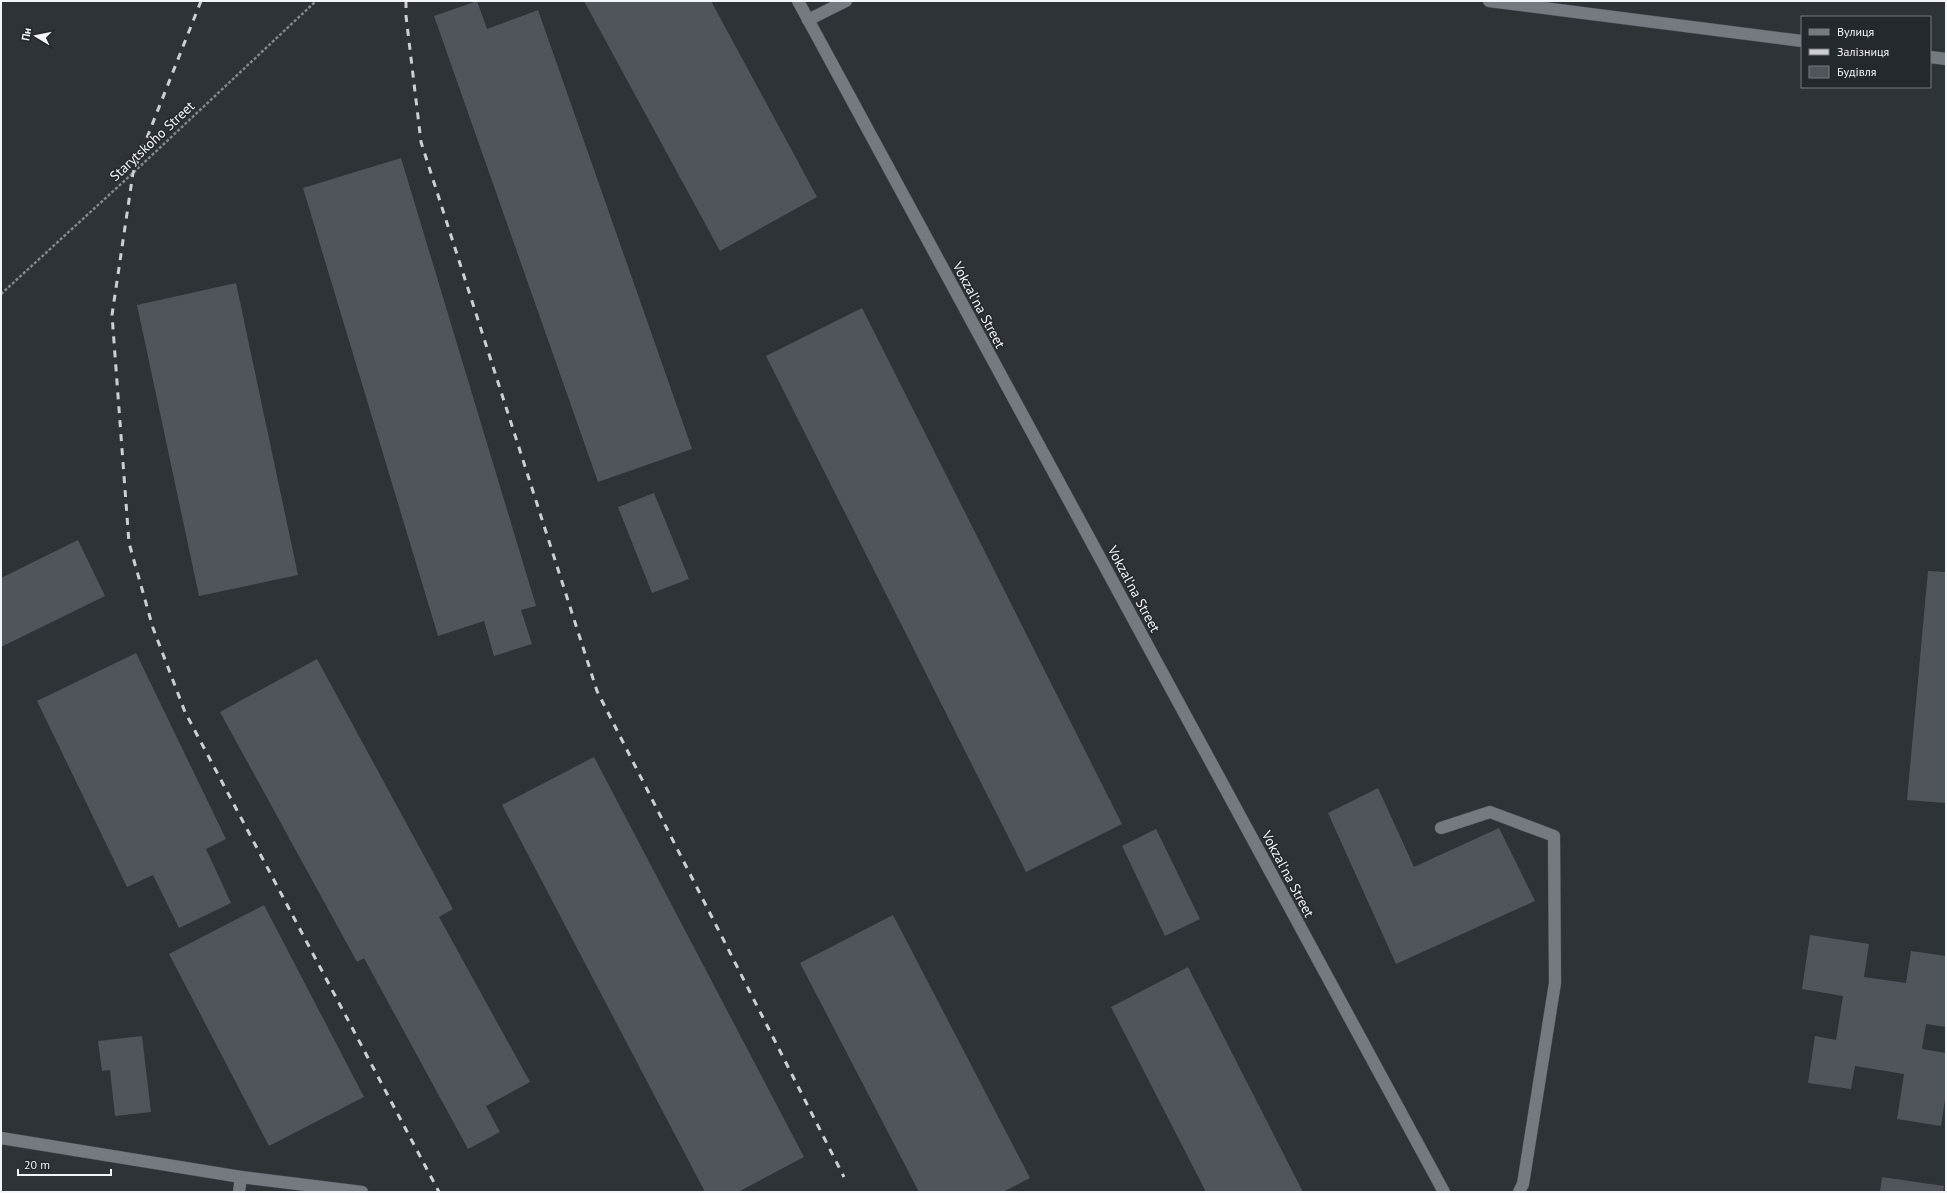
<svg xmlns="http://www.w3.org/2000/svg" width="1947" height="1193" font-family="'PT Sans',sans-serif">
  <style>
    .building { fill: #50555b }
    .lines { fill: none; stroke-linecap: round; stroke-linejoin: round }
    .lane-casing { stroke: #4b4f54; stroke-width: 13 }
    .street-casing { stroke: #4b4f54; stroke-width: 13 }
    .path { stroke: #82878b; stroke-width: 2.5; stroke-dasharray: 3 2; stroke-linecap: butt }
    .lane { stroke: #747a80; stroke-width: 12 }
    .street { stroke: #747a80; stroke-width: 12 }
    .rail { stroke: #ccd0d4; stroke-width: 3; stroke-dasharray: 7 7; stroke-linecap: butt }
    .labels { text-anchor: middle; dominant-baseline: central; stroke-width: 3; stroke-linejoin: round; paint-order: stroke }
    .street-label { font-size: 14px; fill: #f2f5f9; stroke: #24292e }
  </style>
  <rect width="100%" height="100%" fill="#2e3338"/>
  <!-- building -->
  <path class="building" d="M477 1 487 29 538 10 692 449 598 482 434 16Z
    M584 1H711L817 197 720 251Z
    M401 158 536 606 521 610 532 644 494 656 484 621 438 636 303 188Z
    M236 283 298 575 199 596 137 305Z
    M862 308 1122 824 1026 872 766 356Z
    M654 493 689 579 652 593 618 507Z
    M78 540 105 596 1 647V578Z
    M1928 571 1946 572V803L1907 800Z
    M136 653 226 839 206 849 231 903 179 928 153 875 127 887 37 701Z
    M317 659 453 909 439 917 530 1082 486 1106 500 1132 468 1149 364 958 357 962 220 712Z
    M594 757 804 1157 738 1192H705L502 805Z
    M1378 788 1414 867 1499 828 1535 901 1396 964 1328 813Z
    M1156 829 1200 919 1165 936 1122 846Z
    M264 905 364 1097 269 1146 169 954Z
    M893 915 1030 1178 1003 1192H919L800 963Z
    M1810 935 1869 944 1864 977 1906 983 1911 951 1946 956V1027L1926 1024 1922 1049 1946 1053V1093L1941 1126 1897 1119 1904 1074 1855 1066 1851 1089 1808 1083 1815 1036 1836 1040 1843 996 1802 989Z
    M1188 967 1303 1192H1206L1111 1007Z
    M142 1036 151 1112 115 1116 110 1070 102 1071 98 1041Z
    M1882 1177 1944 1186 1943 1192H1880Z"/>
  <g class="lines">
    <!-- lane casing -->
    <g class="lane-casing">
      <path id="lane" d="M1489 1 1802 41
        M808 20 846 1
        M1930 57 1946 59
        M1441 828 1490 812 1554 836 1555 983 1523 1184 1519 1192
        M239 1192 241 1177"/>
    </g>
    <!-- street casing -->
    <g class="street-casing">
      <path id="street" d="M798 1 1444 1192
        M1 1138 241 1177 362 1192"/>
    </g>
    <!-- path -->
    <path class="path" d="M1 294 133 173 316 1"/>
    <!-- lane -->
    <use href="#lane" class="lane"/>
    <!-- street -->
    <use href="#street" class="street"/>
    <!-- rail -->
    <path class="rail" d="M201 1 133 173 112 315 129 543 153 628 185 712 439 1192
      M406 1V16L421 142 597 691 844 1177"/>
  </g>
  <g class="labels">
    <!-- street labels -->
    <g class="street-label">
      <text transform="translate(152 141) rotate(-43)">Starytskoho Street</text>
      <text transform="translate(979 305) rotate(62)">Vokzalʹna Street</text>
      <text transform="translate(1134 589) rotate(62)">Vokzalʹna Street</text>
      <text transform="translate(1288 874) rotate(62)">Vokzalʹna Street</text>
    </g>
  </g>
  <!-- border -->
  <rect width="1947" height="1193" fill="none" stroke="#f2f5f9" stroke-width="4"/>
  <!-- legend -->
  <rect x="1801" y="16" width="130" height="72" fill="#24292e" stroke="#767b7f"/>
  <rect x="1809" y="29" width="20" height="6" fill="#747a80" stroke="#767b7f"/>
  <text x="1837" y="36" font-size="12" fill="#f2f5f9">Вулиця</text>
  <rect x="1809" y="49" width="20" height="6" fill="#ccd0d4" stroke="#767b7f"/>
  <text x="1837" y="56" font-size="12" fill="#f2f5f9">Залізниця</text>
  <rect x="1809" y="66" width="20" height="12" fill="#50555b" stroke="#767b7f"/>
  <text x="1837" y="76" font-size="12" fill="#f2f5f9">Будівля</text>
  <!-- north arrow -->
  <g transform="translate(36 36) rotate(280)" stroke="#24292e" stroke-width="3" paint-order="stroke">
  <path d="M0-3L7 15L0 10L-7 15Z" fill="#f2f5f9"/>
  <text y="-6" font-size="11" font-weight="bold" text-anchor="middle" fill="#f2f5f9">Пн</text>
  </g>
  <!-- scale -->
  <path d="M18 1169v6h93v-6" fill="none" stroke="#f2f5f9" stroke-width="2"/>
  <text x="24" y="1169" font-size="12" fill="#f2f5f9" stroke="#24292e" stroke-width="3" paint-order="stroke">20 m</text>
</svg>
